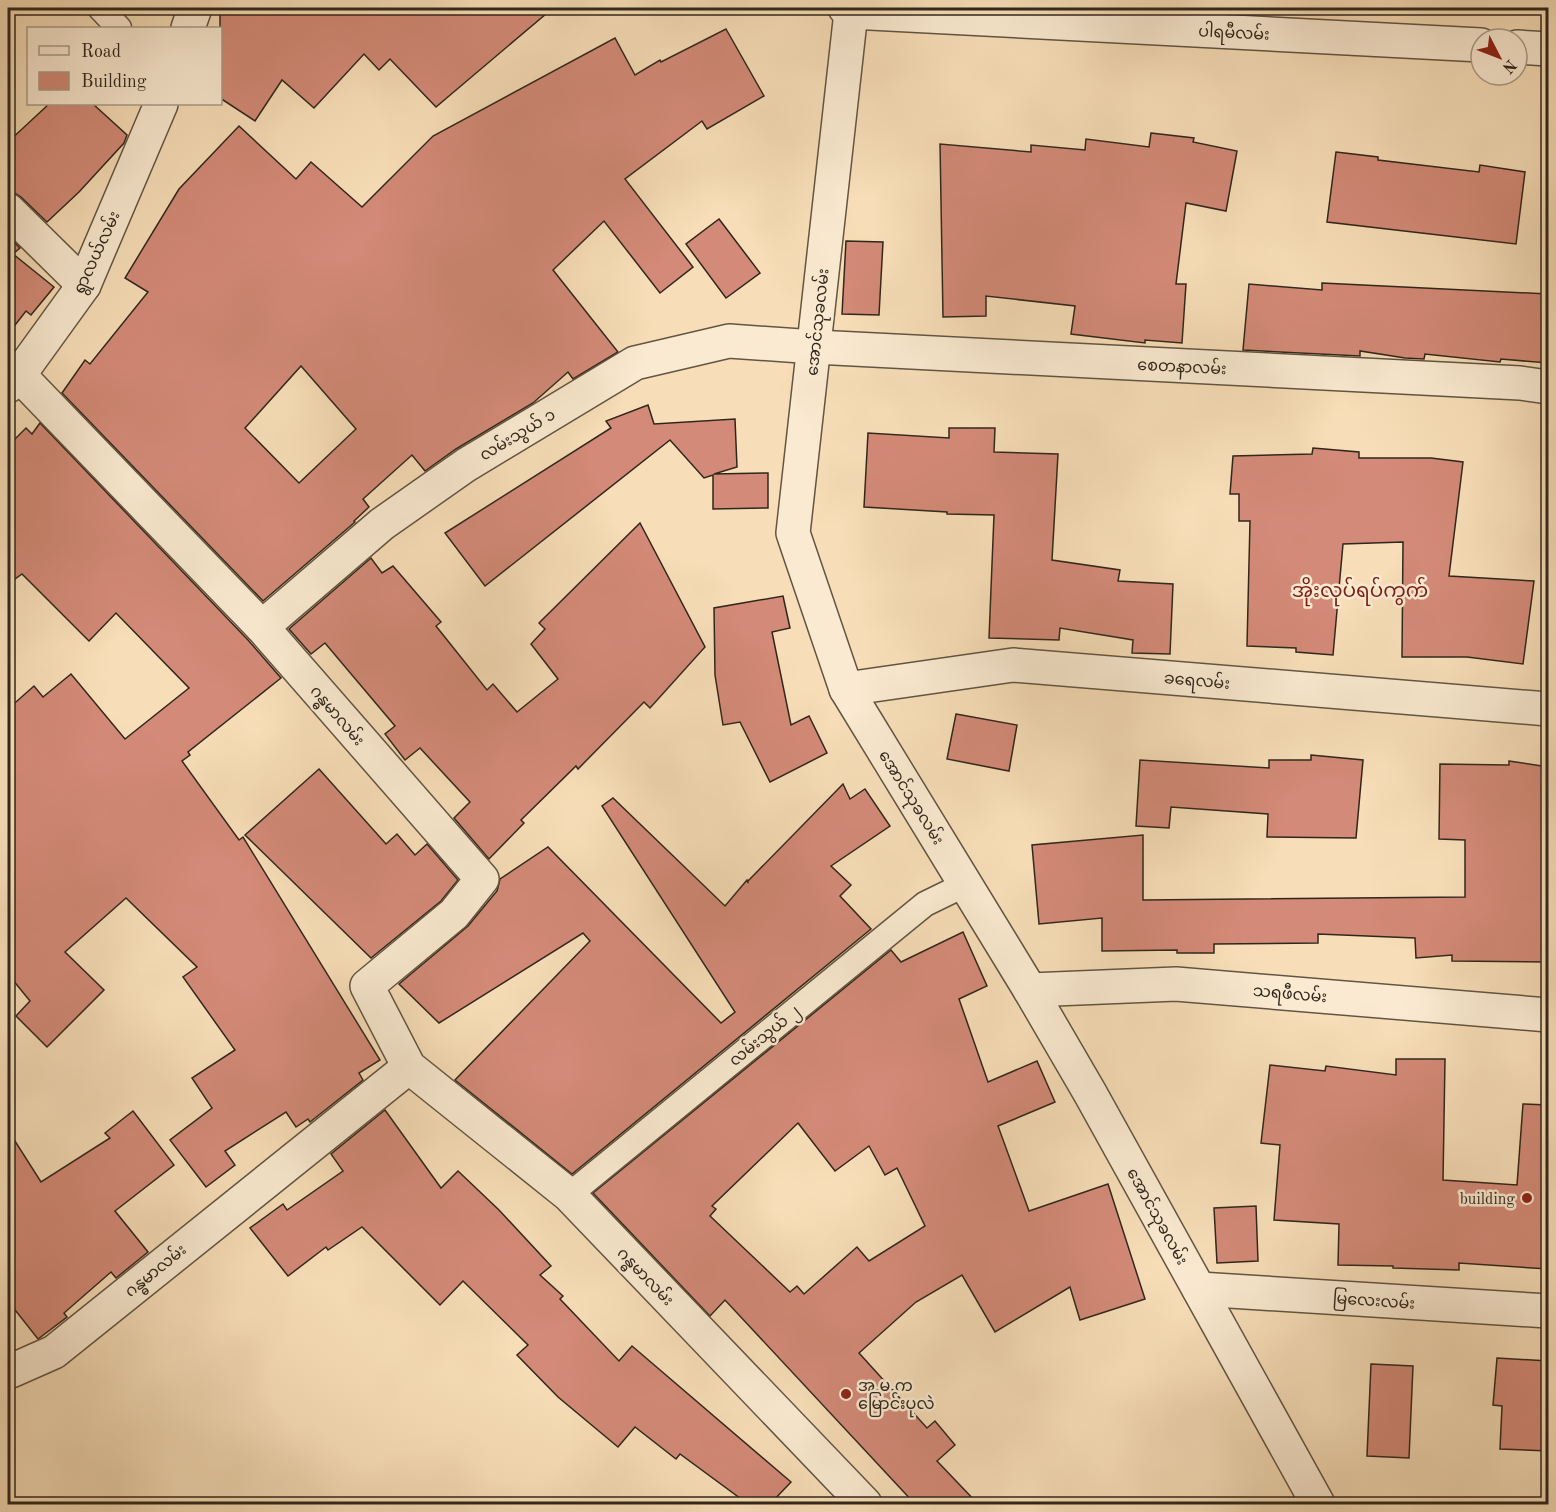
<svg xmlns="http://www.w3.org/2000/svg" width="1556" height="1512" viewBox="0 0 1556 1512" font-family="'Old Standard TT','Noto Sans Myanmar',serif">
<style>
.building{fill:#d38a78;stroke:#30271b;stroke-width:1.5;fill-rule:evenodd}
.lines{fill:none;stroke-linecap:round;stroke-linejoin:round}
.service-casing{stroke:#625542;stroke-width:27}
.minor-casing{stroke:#625542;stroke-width:36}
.service{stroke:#faead1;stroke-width:24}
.minor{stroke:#faead1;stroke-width:33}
.poi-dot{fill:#8f2418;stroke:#faead1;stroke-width:2}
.labels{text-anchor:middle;stroke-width:5;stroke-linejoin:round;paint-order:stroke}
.street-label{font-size:16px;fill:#30271b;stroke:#faead1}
.poi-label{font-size:16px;fill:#30271b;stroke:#faead1;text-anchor:end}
.quarter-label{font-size:20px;fill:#7a1f14;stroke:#faead1}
</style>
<rect width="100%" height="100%" fill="#f7deb8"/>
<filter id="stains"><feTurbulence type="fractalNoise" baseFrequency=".00333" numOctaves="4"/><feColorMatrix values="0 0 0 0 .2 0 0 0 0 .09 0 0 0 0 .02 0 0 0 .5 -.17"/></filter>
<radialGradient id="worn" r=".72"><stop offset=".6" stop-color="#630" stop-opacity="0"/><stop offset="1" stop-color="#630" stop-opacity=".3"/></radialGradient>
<g class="building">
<polygon points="220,8 553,8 436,107 390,59 379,70 364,54 314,108 282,80 255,121 220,98"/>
<path d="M726,29l38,67 -57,33 -5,-8 -77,58 68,88 -33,26 -56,-72 -51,49 65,82 -45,27 -5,-7 -35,31 -77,46 -31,22 -13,-16 -49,44 6,8 -15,14 1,1 -92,79 -201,-208 23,-33 5,4 58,-72 -23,-14 54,-89 60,-63 57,53 15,-17 51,45 71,-71 182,-98 20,37 25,-15 1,2zM301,366l55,63 -57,54 -54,-55z"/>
<polygon points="49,104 93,104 127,135 124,143 79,192 47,222 21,197 13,192 8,192 8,142"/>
<polygon points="1151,133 1194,138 1193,142 1237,151 1226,211 1186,203 1176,284 1186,284 1182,343 1145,340 1145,343 1071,334 1075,306 986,296 986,316 943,317 940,144 1031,152 1031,145 1085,150 1086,139 1149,147"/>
<polygon points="1336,152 1378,157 1378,160 1479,172 1480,165 1525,172 1516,244 1327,222"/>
<polygon points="719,219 760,273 726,298 686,244"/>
<polygon points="8,236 20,248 13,254 54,287 31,315 26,311 8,334"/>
<polygon points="846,241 883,242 879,315 842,314"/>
<polygon points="1322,283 1548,294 1548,363 1501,359 1500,362 1425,354 1424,359 1405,358 1360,351 1360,356 1243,350 1249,284 1322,290"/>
<polygon points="648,405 654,424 735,419 737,467 714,474 768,473 768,508 713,509 713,475 704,478 670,440 485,586 445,533 611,428 606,421"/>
<polygon points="40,423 248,640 281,678 188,752 190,755 182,761 239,840 243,837 380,1060 359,1073 363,1080 310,1122 308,1119 296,1127 286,1112 225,1151 235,1165 206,1187 170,1140 212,1108 192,1078 235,1050 183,977 197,967 126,898 65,952 104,990 47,1047 16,1016 30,1001 8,974 8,709 34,686 43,697 71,674 125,739 189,688 116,613 89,641 22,574 8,584 8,446 26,428 32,434"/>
<polygon points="949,428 995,428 994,452 1058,454 1052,560 1120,570 1118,581 1173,584 1170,654 1132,653 1133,640 1060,628 1059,640 989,638 994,515 947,514 947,512 864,507 868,433 949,438"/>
<polygon points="1313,448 1359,452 1359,458 1431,458 1463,462 1449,576 1534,581 1523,664 1467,657 1402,657 1403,542 1343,544 1333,655 1296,652 1296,648 1247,646 1250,521 1239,521 1239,494 1230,494 1233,456 1312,454"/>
<polygon points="640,523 705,647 650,708 644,702 578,769 576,766 521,820 524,823 489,859 454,818 470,802 420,748 405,760 385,734 395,726 325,643 311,654 289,629 371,558 382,573 393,566 441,622 436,626 487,690 493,684 517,712 558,679 531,644 545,629 539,623"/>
<polygon points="783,596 790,628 772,632 791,725 809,716 827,753 770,782 740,722 723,725 715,675 714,608"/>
<polygon points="956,714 1017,725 1009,771 947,759"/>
<polygon points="1311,755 1363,760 1356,838 1267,837 1268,814 1171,807 1169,828 1136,826 1140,760 1269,768 1269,760 1311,760"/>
<polygon points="1509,761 1548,767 1548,962 1452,961 1452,955 1416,958 1415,938 1318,934 1318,943 1214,944 1214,953 1177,953 1177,950 1102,951 1102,918 1039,924 1032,845 1143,835 1143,900 1465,897 1465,840 1439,839 1440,764 1509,765"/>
<polygon points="319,769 386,844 397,834 415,855 427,844 458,880 441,901 371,958 245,835"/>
<polygon points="843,784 850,799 865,789 890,826 831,866 851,885 840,896 871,929 572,1174 455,1080 590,941 583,933 439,1023 399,984 468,926 497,891 500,879 548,847 721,1023 735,1012 602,806 613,798 725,906 747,880 748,883 748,881"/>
<path d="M963,932l24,54 -28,13 29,83 49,-21 18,41 -57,24 31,85 79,-27 37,115 -65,21 -10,-33 -75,45 -33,-57 -46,27 -57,51 68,75 8,-7 20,24 -18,16 41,43h-63l-190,-204 -15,16 -117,-123 298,-243 10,12zM798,1123l37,48 34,-25 16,29 12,-7 28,58 -56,35 -12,-14 -53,47 -7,-8 -7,6 -80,-76 6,-7 -4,-3z"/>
<polygon points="1396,1059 1445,1059 1443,1180 1517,1185 1523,1104 1548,1105 1548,1269 1459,1263 1459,1270 1393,1268 1393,1266 1338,1265 1339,1224 1274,1220 1280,1145 1261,1143 1270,1065 1325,1071 1326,1066 1396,1075"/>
<polygon points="385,1110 441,1188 458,1171 499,1210 551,1266 540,1275 563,1296 560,1299 619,1361 632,1346 791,1482 770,1504 748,1504 680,1454 676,1459 635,1427 618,1447 558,1397 517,1355 528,1345 463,1281 440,1305 362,1227 328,1250 326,1247 288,1276 250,1228 283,1204 287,1210 343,1171 331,1154"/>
<polygon points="133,1111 174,1165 115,1211 148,1252 116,1278 111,1272 64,1313 67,1317 38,1339 8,1301 8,1130 41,1182 110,1138 105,1133"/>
<polygon points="1256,1206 1258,1261 1217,1263 1214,1208"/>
<polygon points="1497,1358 1548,1361 1548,1451 1500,1449 1502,1406 1493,1405"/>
<polygon points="1371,1364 1413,1366 1409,1458 1367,1456"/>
</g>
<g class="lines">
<defs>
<g id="service">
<polyline points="100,8 119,28"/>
<polyline points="569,1195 925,904 966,884"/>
</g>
<g id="minor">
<polyline points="845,8 851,12 1481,45"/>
<polyline points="851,12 793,533 846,689 1030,990 1090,1093 1318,1504"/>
<polyline points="188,28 195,8"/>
<polyline points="1517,47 1548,49"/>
<polyline points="8,210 84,285"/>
<polyline points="19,375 262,627 482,879 454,914 367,986 409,1067 569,1195 865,1504"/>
<polyline points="8,386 19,375 84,285 161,104"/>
<polyline points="262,627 382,524 466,465 635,363 729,341 815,347 1520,383 1548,387"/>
<polyline points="846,689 1013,665 1548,709"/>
<polyline points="1030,990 1176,984 1548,1015"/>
<polyline points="1199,1289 1548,1311"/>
<polyline points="8,1368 11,1371 54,1352 409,1067"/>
</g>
</defs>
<use href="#service" class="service-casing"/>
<use href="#minor" class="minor-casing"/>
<use href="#service" class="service"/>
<use href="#minor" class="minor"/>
</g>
<g class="poi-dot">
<circle cx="1527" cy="1198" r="6"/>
<circle cx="846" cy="1394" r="6"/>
</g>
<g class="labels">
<g class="street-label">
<text transform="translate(1234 32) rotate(3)" y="6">ပါရမီလမ်း</text>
<text transform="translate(96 252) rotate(-65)" y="6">ရွာလယ်လမ်း</text>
<text transform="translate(817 322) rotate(-84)" y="6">အောင်သုခလမ်း</text>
<text transform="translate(1182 366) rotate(3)" y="6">စေတနာလမ်း</text>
<text transform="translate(517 434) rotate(-31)" y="6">လမ်းသွယ် ၁</text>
<text transform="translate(1197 680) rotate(5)" y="6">ခရေလမ်း</text>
<text transform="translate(338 715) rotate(49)" y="6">ဂန္ဓမာလမ်း</text>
<text transform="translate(912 797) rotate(58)" y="6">အောင်သုခလမ်း</text>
<text transform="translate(1290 993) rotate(5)" y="6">သရဖီလမ်း</text>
<text transform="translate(764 1035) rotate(-39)" y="6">လမ်းသွယ် ၂</text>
<text transform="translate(1158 1216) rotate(61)" y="6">အောင်သုခလမ်း</text>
<text transform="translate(155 1270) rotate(-39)" y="6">ဂန္ဓမာလမ်း</text>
<text transform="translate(646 1276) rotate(46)" y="6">ဂန္ဓမာလမ်း</text>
<text transform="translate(1374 1300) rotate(4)" y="6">မြလေးလမ်း</text>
</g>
<g class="poi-label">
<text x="1515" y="1204">building</text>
<text x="858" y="1391" text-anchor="start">အ.မ.က<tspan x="858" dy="18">မြောင်းပုလဲ</tspan></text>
</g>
<g class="quarter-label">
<text x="1360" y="597">အိုးလုပ်ရပ်ကွက်</text>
</g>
</g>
<rect width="1556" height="1512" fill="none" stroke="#f7deb8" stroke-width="30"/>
<rect x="9" y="9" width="1538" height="1494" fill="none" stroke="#30271b" stroke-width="3"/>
<rect x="15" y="15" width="1526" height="1482" fill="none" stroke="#30271b" stroke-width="1.5"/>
<rect x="27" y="27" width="195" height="78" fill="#faead1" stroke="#a99c88" stroke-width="1.5"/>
<rect x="39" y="46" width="30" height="9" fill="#faead1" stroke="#a99c88" stroke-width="1.5"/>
<text x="81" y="57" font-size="18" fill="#30271b">Road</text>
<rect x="39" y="72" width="30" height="18" fill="#d38a78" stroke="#a99c88" stroke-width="1.5"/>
<text x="81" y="87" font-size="18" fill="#30271b">Building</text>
<g transform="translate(1499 57) rotate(132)"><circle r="28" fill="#faead1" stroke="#a99c88" stroke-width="1.5"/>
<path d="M0-4.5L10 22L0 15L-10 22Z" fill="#8f2418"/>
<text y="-9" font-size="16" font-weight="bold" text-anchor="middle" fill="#30271b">N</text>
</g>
<rect width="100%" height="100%" filter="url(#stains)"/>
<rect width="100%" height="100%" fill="url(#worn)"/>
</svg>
